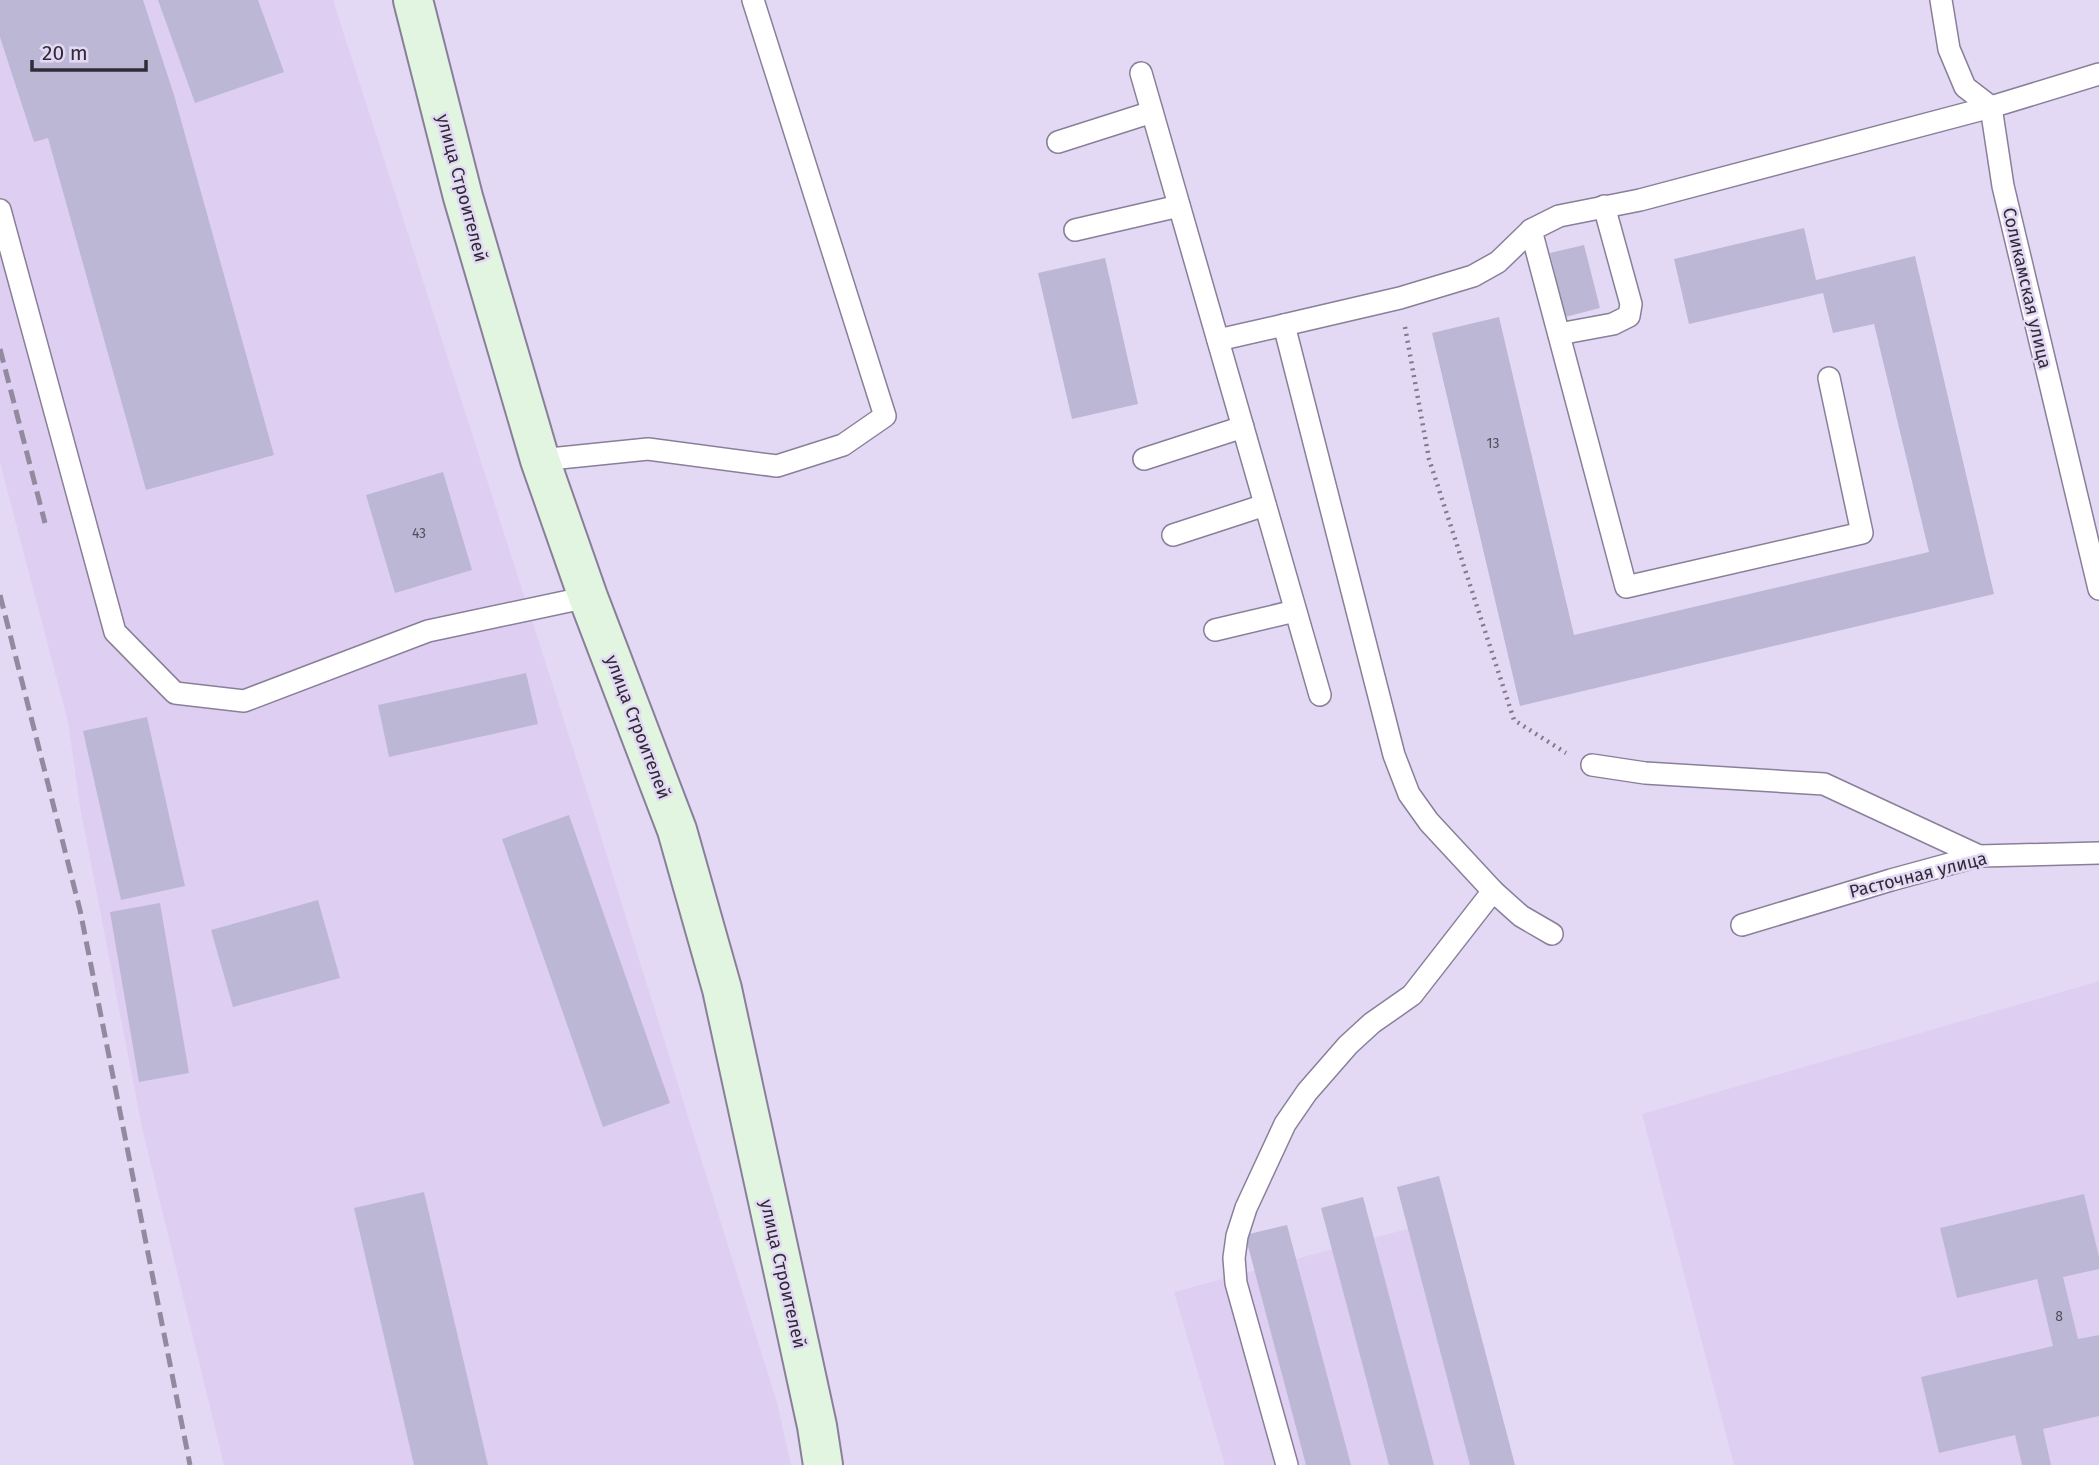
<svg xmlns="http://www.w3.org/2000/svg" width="2099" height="1465" viewBox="0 0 2099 1465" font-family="'Fira Sans',sans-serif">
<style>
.built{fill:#decff2}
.building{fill:#bcb7d4}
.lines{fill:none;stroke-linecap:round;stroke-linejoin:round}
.lane-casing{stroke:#897f99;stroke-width:24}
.secondary-casing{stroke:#897f99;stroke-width:42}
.path{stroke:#81798c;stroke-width:4.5;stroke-dasharray:2 5;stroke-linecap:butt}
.lane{stroke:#fff;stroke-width:21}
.secondary{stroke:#e2f5e0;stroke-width:38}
.rail{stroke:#928a9e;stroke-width:5;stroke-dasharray:14 7;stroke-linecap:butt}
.labels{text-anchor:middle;stroke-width:5;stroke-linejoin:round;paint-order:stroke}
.number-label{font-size:14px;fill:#534e5e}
.street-label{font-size:18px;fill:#302b36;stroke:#e4d9f5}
</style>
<rect width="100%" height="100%" fill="#e4d9f5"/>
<g class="built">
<polygon points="0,0 333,0 589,798 778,1406 791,1465 224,1465 142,1128 80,807 68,722 0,463"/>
<polygon points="2099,981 2099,1465 1734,1465 1642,1114"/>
<polygon points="1429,1223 1498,1465 1225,1465 1174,1292"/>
</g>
<g class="building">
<polygon points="0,0 143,0 174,95 274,455 146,490 48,138 34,142 0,37"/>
<polygon points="158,0 258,0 284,72 195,103"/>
<polygon points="1804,228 1816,280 1915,256 1994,594 1520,706 1432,333 1499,317 1574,635 1929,552 1874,324 1833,333 1823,293 1689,324 1674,259"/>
<polygon points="1584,245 1600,308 1565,317 1550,253"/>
<polygon points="1105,258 1138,404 1072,419 1038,273"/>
<polygon points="443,472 472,570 395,593 366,495"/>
<polygon points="526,673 538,724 389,757 378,705"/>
<polygon points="147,717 185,886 121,900 83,731"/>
<polygon points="569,815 670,1103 603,1127 502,839"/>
<polygon points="318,900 340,978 233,1007 211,930"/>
<polygon points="160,903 189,1073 139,1082 110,912"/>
<polygon points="1439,1176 1515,1465 1470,1465 1397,1187"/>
<polygon points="424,1192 488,1465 414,1465 354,1208"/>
<polygon points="2084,1194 2099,1257 2099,1269 2063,1277 2078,1339 2099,1335 2099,1416 2043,1429 2051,1465 2022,1465 2015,1435 1939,1453 1921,1377 2053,1346 2037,1279 1957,1298 1940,1228"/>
<polygon points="1363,1197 1434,1465 1389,1465 1321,1208"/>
<polygon points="1287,1225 1351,1465 1306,1465 1245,1235"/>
</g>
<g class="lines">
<defs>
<g id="lane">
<polyline points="1941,0 1949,49 1965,87 1991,107 2003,186 2099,589"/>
<polyline points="1141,73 1320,695"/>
<polyline points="1058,142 1152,112"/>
<polyline points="0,210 115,632 175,693 244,701 428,631 588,597"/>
<polyline points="1075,230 1179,206"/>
<polyline points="1531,230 1498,262 1473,276 1400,298 1284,325 1394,755 1409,794 1429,822 1493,891 1521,916 1552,934"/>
<polyline points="1559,334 1613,324 1629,316 1631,304 1604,206"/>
<polyline points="1218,340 1284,325"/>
<polyline points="1829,378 1862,533 1626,587 1531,230 1559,216 1640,200 1991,107 2099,74"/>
<polyline points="1144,459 1243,427"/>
<polyline points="540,460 648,449 777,466 843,445 885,416 753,0"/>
<polyline points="1173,535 1265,505"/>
<polyline points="1215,630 1295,611"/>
<polyline points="1592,765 1645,773 1824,784 1979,856"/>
<polyline points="1742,925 1891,880 1979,856 2099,853"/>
<polyline points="1287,1465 1236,1283 1234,1258 1237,1236 1246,1208 1285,1124 1307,1092 1348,1045 1372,1023 1412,995 1493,891"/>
</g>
<polyline id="secondary" points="413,0 463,197 540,460 588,597 677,830 722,989 817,1426 823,1465"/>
</defs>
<use href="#lane" class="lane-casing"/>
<use href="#secondary" class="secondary-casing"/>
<polyline class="path" points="1405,327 1429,459 1514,720 1566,753"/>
<use href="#lane" class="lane"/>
<use href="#secondary" class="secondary"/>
<g class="rail">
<polyline points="0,349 45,523"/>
<polyline points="0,595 80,910 190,1465"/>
</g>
</g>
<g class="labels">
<g class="number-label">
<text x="1493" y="448">13</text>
<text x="419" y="538">43</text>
<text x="2059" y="1321">8</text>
</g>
<g class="street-label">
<text transform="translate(462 188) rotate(75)" y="6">улица Строителей</text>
<text transform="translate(2027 288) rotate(77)" y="6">Соликамская улица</text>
<text transform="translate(638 727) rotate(69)" y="6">улица Строителей</text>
<text transform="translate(1918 875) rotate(-14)" y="6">Расточная улица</text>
<text transform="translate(783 1274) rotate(77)" y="6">улица Строителей</text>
</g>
</g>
<path d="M32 60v10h114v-10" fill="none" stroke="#302b36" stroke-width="3.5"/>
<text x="42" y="60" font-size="21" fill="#302b36" stroke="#e4d9f5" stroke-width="5" paint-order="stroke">20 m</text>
</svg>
